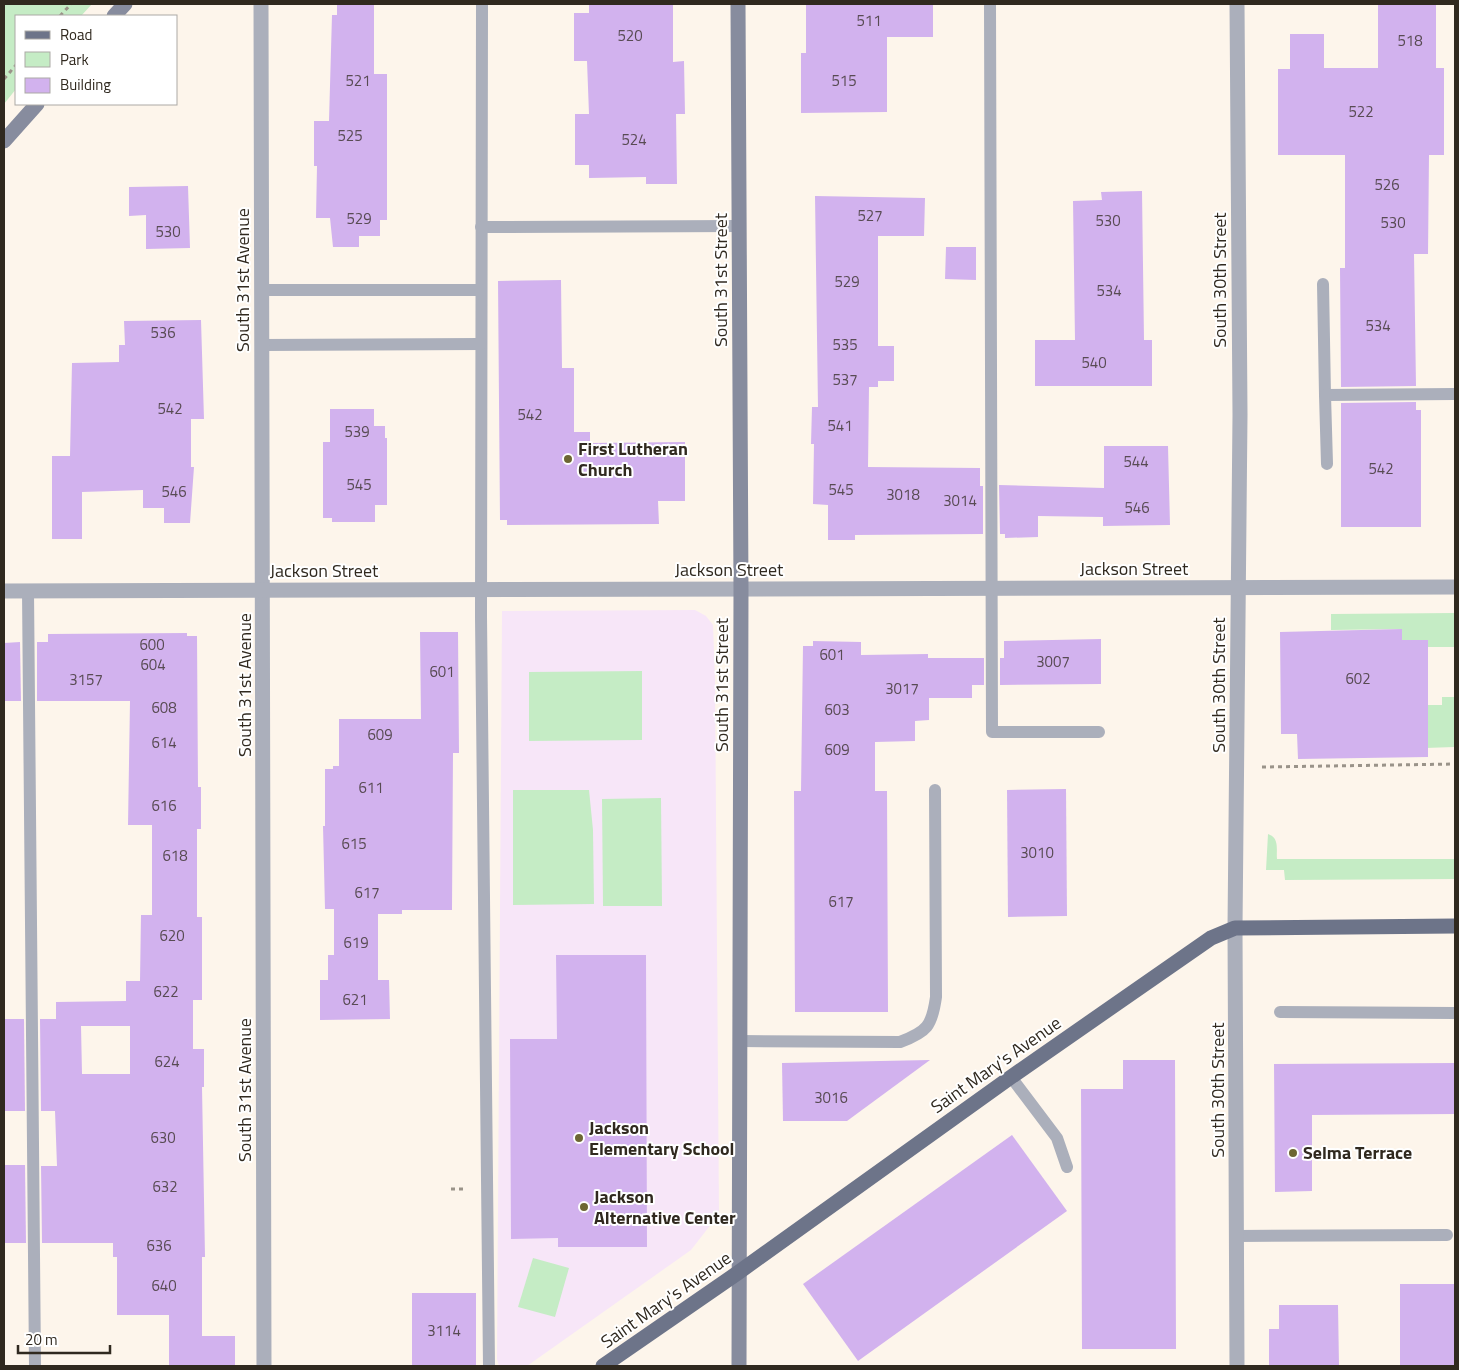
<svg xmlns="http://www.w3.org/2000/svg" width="1459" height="1370" viewBox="0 0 1459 1370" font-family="'Titillium Web',sans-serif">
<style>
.education{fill:#f7e6f8}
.green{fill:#c5ecc5}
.building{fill:#d2b2ee;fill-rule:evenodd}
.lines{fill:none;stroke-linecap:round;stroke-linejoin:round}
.path{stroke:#9a9389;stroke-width:3;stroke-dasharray:4 4;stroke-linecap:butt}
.lane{stroke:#abafbb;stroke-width:12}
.street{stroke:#abafbb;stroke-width:15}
.secondary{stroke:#878c9e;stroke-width:15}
.primary{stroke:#6d7489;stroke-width:15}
.poi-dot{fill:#6d6633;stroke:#fff;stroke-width:2}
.labels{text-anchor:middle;stroke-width:4;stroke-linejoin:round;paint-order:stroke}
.number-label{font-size:15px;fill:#584b53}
.street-label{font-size:18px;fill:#30291f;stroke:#fff}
.poi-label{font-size:18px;font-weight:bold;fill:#30291f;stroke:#fff;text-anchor:start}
</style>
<rect width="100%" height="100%" fill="#fdf5eb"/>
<polygon class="education" points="695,610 706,616 713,625 715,680 719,1214 691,1250 527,1366 499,1366 497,1359 502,611"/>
<g class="green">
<polygon points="4,4 92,4 81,16 16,16 16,89 4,104"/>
<polygon points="1455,613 1455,650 1454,647 1428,647 1428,640 1402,640 1401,629 1331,630 1331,614"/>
<polygon points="642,671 642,740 529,741 529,672"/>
<polygon points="1442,697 1455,697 1455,757 1454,747 1425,748 1427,705 1442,705"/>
<polygon points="513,790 589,790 593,830 594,904 513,905"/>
<polygon points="661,798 662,906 603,906 602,799"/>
<path d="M1268,834c12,4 8,16 9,25h178v20l-170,1 -1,-10h-18z"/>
<polygon points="533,1258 569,1268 555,1317 518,1307"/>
</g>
<g class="building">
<polygon points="337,4 374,4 374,74 387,74 387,220 380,220 380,236 359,236 359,247 333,247 330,218 316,218 317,166 314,166 314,121 329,121 332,15 337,15"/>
<polygon points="589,4 673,4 673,62 684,61 685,114 676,114 677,184 646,184 646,177 589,178 589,165 575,165 575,114 589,114 587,61 574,61 574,13 589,13"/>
<polygon points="806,4 933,4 933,37 887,37 887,112 801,113 801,53 806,53"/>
<polygon points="1378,4 1436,4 1436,68 1444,68 1444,155 1429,155 1428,254 1414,254 1416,386 1341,387 1340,268 1345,268 1345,155 1278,155 1278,69 1290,69 1290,34 1324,34 1324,68 1378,68"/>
<polygon points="188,186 190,248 146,249 146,215 129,216 129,187"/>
<polygon points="1142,191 1144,340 1152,340 1152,386 1035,386 1035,340 1075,340 1073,201 1102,200 1101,192"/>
<polygon points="815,196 925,198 924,236 878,236 878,346 894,346 894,381 878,381 878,387 869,387 868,467 980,468 980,486 983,486 983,534 855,535 855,540 828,540 828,505 813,504 814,444 811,444 812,407 818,407"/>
<polygon points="946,247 976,247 976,280 945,279"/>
<polygon points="561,280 562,368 574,368 574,432 590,432 590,443 685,442 685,501 658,501 659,524 507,525 507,520 500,520 498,281"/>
<polygon points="201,320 204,419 191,419 191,467 194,467 190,523 164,523 164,508 143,508 143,490 82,492 82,539 52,539 52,456 70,456 72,363 119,362 119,345 125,345 124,321"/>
<polygon points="1416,402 1416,410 1421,410 1421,527 1341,527 1341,403"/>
<polygon points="330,409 374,409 374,426 385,426 385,438 387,438 387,505 375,505 375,522 332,522 332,518 323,518 323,442 330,442"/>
<polygon points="1104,446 1168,446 1170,525 1103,526 1103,517 1038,516 1038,537 1005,538 1005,534 1000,534 999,485 1104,488"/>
<polygon points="1402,629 1402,640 1428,640 1428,757 1298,759 1297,734 1281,734 1280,632"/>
<polygon points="420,632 458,632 459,753 453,753 452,910 402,910 402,914 378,914 378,980 389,980 390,1019 320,1020 320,980 328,980 328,955 334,955 334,909 325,909 323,826 325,826 325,769 333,769 333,766 339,766 339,719 421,719"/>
<path d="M187,633v3h10l1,151h3v42h-4v88h5v83h-9v49h11v38h-2l3,170h-3v79h33v30h-66v-51h-52v-58h-4v-14h-71l-1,-77h16l-2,-55h-14l-1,-92h16v-17l70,-1v-20h14l1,-66h11v-90h-24l2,-124h-93v-59h11v-8zM81,1026h49v48h-48z"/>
<polygon points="1101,639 1101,684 1000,685 1000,658 1004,658 1004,641"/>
<polygon points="813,641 861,642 861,655 928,654 928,658 984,658 984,685 972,685 972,698 929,698 929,720 915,721 915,741 875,742 875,791 887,791 888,1012 795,1012 794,791 801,791 803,646 813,646"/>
<polygon points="20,642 21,701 4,701 4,643"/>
<polygon points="1066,789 1067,916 1008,917 1007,790"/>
<polygon points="556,955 646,955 647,1247 558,1247 558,1238 511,1239 510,1039 557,1039"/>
<polygon points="4,1019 24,1019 25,1111 4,1111"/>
<polygon points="930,1060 847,1121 783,1121 782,1063"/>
<polygon points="1123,1060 1175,1060 1176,1349 1082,1349 1081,1089 1123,1089"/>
<polygon points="1455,1063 1455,1114 1312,1115 1312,1191 1275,1192 1274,1064"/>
<polygon points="1012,1135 1067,1211 858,1361 803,1284"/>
<polygon points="4,1165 25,1165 26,1243 4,1243"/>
<rect x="1400" y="1284" width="55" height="82"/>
<rect x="412" y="1293" width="64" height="73"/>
<polygon points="1279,1305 1338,1305 1339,1366 1269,1366 1269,1329 1279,1329"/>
</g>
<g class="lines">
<g class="path">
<polyline points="60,16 71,4"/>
<polyline points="4,79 16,65"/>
<polyline points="1262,767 1455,764"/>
<polyline points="451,1189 465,1189"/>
</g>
<g class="lane">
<polyline points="482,4 481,617 489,1366"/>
<polyline points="990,4 992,732 1099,732"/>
<polyline points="481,227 739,226"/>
<polyline points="1323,284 1325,395"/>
<polyline points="262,290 481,290"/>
<polyline points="262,345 481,344"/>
<polyline points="1327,464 1325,395 1455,394"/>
<polyline points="28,591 35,1366"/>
<polyline points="1280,1012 1455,1013"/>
<path d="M740,1041l160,1c27,-10 32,-16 36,-45l-1,-207"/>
<polyline points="1011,1077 1057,1138 1067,1167"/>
<polyline points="1237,1236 1447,1235"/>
</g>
<g class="street">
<polyline points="261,4 264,1366"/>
<polyline points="1237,4 1240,415 1235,928 1237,1366"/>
<polyline points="4,591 1455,587"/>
</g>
<g class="secondary">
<polyline points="738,4 741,589 739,1366"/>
<polyline points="114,16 125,4"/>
<polyline points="4,141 37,104"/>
</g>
<polyline class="primary" points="603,1366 739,1272 1011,1077 1211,938 1235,928 1455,926"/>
</g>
<g class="poi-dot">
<circle cx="568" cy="459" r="5"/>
<circle cx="579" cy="1138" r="5"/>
<circle cx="1293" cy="1153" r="5"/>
<circle cx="584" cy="1207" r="5"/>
</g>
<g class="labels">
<g class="number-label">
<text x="869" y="26">511</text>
<text x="630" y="41">520</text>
<text x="1410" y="46">518</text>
<text x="358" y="86">521</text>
<text x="844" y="86">515</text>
<text x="1361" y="117">522</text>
<text x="350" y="141">525</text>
<text x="634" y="145">524</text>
<text x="1387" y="190">526</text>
<text x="870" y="221">527</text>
<text x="359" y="224">529</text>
<text x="1108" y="226">530</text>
<text x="1393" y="228">530</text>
<text x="168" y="237">530</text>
<text x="847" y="287">529</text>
<text x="1109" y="296">534</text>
<text x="1378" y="331">534</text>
<text x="163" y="338">536</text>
<text x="845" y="350">535</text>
<text x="1094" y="368">540</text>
<text x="845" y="385">537</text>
<text x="170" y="414">542</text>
<text x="530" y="420">542</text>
<text x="840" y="431">541</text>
<text x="357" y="437">539</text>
<text x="1136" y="467">544</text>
<text x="1381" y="474">542</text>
<text x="359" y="490">545</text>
<text x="841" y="495">545</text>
<text x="174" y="497">546</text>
<text x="903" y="500">3018</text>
<text x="960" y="506">3014</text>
<text x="1137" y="513">546</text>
<text x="152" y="650">600</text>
<text x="832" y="660">601</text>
<text x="1053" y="667">3007</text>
<text x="153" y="670">604</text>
<text x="442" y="677">601</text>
<text x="1358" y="684">602</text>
<text x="86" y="685">3157</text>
<text x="902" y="694">3017</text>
<text x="164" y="713">608</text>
<text x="837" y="715">603</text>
<text x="380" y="740">609</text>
<text x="164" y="748">614</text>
<text x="837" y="755">609</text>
<text x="371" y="793">611</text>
<text x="164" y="811">616</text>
<text x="354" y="849">615</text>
<text x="1037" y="858">3010</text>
<text x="175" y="861">618</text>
<text x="367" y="898">617</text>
<text x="841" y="907">617</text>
<text x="172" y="941">620</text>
<text x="356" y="948">619</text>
<text x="166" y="997">622</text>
<text x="355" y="1005">621</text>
<text x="167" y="1067">624</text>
<text x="831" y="1103">3016</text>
<text x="163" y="1143">630</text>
<text x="165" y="1192">632</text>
<text x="159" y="1251">636</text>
<text x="164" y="1291">640</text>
<text x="444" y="1336">3114</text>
</g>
<g class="street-label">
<text transform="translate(243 280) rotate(-90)" y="6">South 31st Avenue</text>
<text transform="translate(721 280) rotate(-90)" y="6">South 31st Street</text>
<text transform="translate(1220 280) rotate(-90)" y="6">South 30th Street</text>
<text x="1134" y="575">Jackson Street</text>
<text x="729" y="576">Jackson Street</text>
<text x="324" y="577">Jackson Street</text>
<text transform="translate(245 685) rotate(-90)" y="6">South 31st Avenue</text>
<text transform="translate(722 685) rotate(-90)" y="6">South 31st Street</text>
<text transform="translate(1219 685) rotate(-90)" y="6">South 30th Street</text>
<text transform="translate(996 1065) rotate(-35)" y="6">Saint Mary's Avenue</text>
<text transform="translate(245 1090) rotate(-90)" y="6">South 31st Avenue</text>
<text transform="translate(1218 1090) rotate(-90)" y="6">South 30th Street</text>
<text transform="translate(666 1300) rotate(-35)" y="6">Saint Mary's Avenue</text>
</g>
<g class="poi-label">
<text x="578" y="455">First Lutheran<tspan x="578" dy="21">Church</tspan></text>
<text x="589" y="1134">Jackson<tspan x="589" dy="21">Elementary School</tspan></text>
<text x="1303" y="1159">Selma Terrace</text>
<text x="594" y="1203">Jackson<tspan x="594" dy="21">Alternative Center</tspan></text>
</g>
</g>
<rect width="1459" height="1370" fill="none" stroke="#30291f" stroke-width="10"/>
<rect x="15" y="15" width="162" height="90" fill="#ffffff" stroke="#aca9a5"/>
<rect x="25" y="31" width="25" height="8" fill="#6d7489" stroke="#aca9a5"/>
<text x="60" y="40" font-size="15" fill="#30291f">Road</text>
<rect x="25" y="52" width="25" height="15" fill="#c5ecc5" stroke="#aca9a5"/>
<text x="60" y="65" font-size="15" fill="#30291f">Park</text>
<rect x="25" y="78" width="25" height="15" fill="#d2b2ee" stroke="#aca9a5"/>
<text x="60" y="90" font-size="15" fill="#30291f">Building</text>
<path d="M18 1345v8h92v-8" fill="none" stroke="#30291f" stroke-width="2.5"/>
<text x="25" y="1345" font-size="15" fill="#30291f" stroke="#ffffff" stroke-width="4" paint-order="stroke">20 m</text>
</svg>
